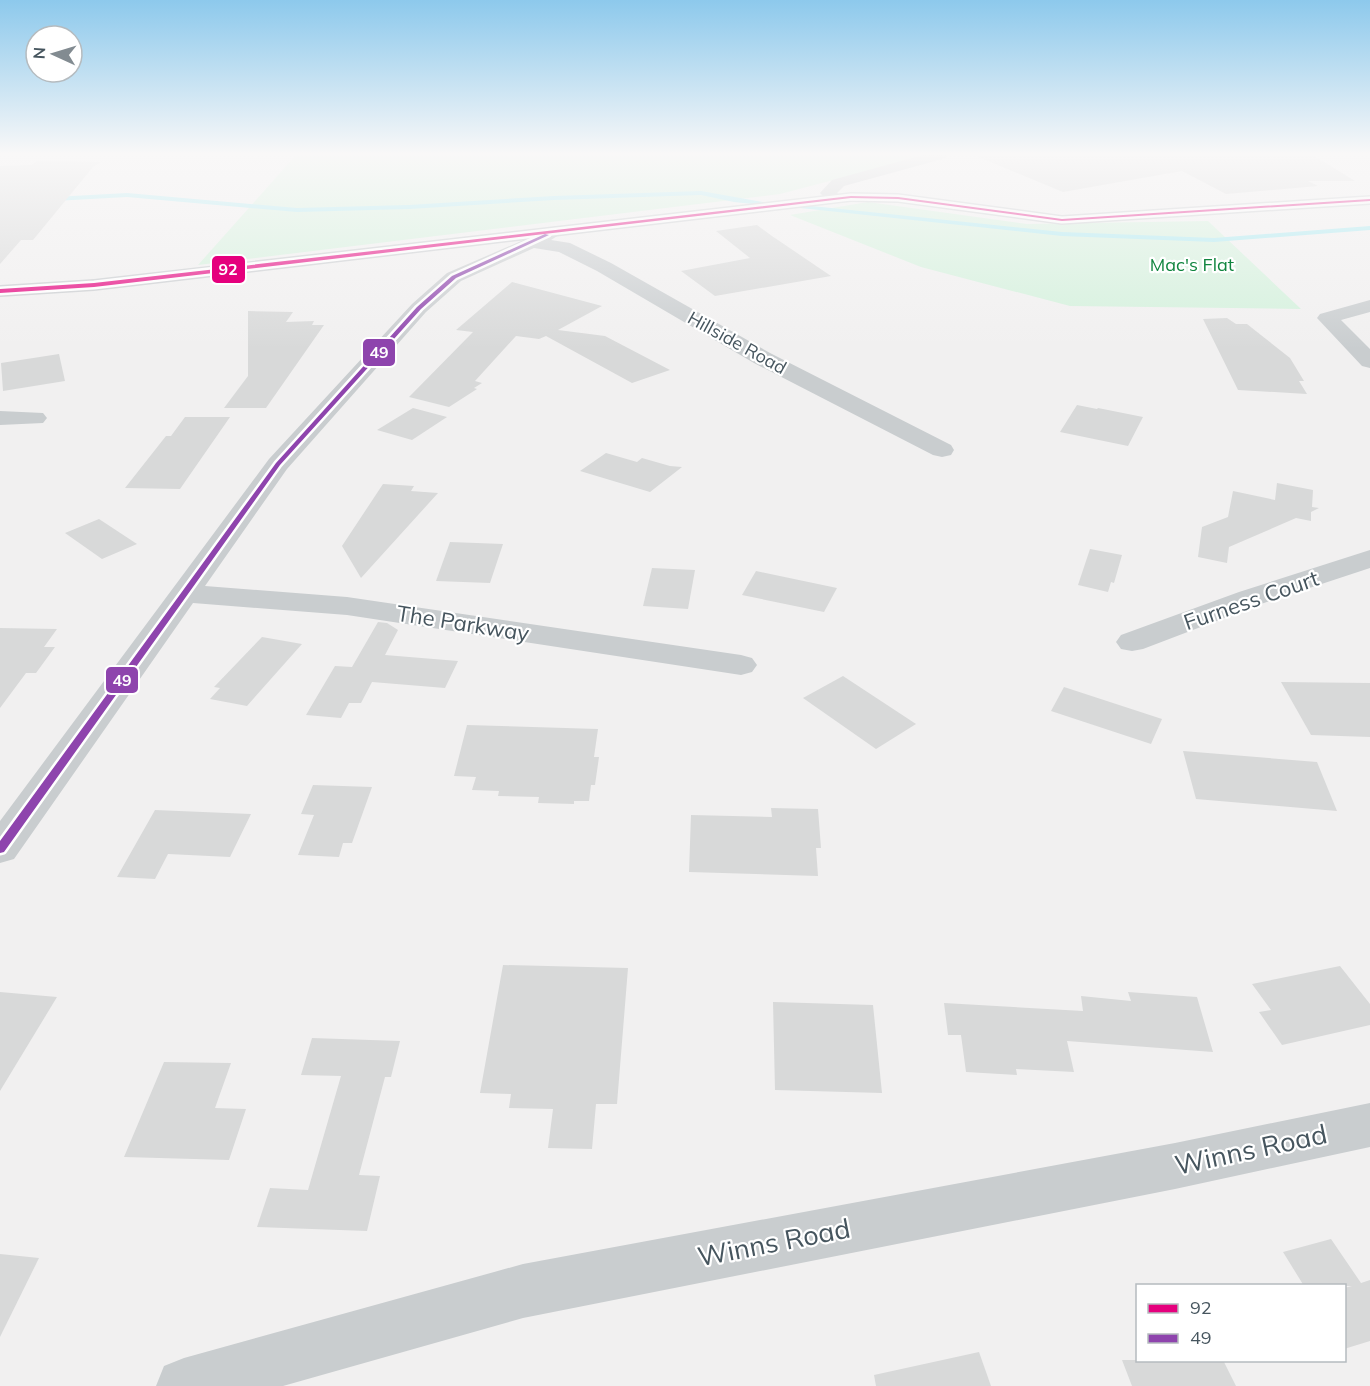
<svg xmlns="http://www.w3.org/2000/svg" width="1370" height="1386" viewBox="0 0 1370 1386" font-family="Mulish,sans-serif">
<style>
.green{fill:#d3f1dc}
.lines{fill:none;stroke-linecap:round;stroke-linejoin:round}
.stream{fill:#a6e9f1;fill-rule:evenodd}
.building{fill:#d8d9d9}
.street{fill:#c9cdcf;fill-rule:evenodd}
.secondary{fill:#cacdd0;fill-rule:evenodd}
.bus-1-casing{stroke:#fff;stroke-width:5}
.bus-2-casing{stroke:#fff;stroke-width:5}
.bus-1{fill:#e5007d;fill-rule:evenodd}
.bus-2{fill:#8e44ad;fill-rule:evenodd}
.labels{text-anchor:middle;stroke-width:4.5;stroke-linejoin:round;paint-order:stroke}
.far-park-label{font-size:18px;fill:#11853f;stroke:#fff}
.far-street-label{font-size:18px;fill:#46555e;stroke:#fff}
.street-label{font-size:22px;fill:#46555e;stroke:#fff}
.near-street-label{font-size:27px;fill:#46555e;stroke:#fff}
.line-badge{stroke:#fff;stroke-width:2}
.badge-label{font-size:16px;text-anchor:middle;font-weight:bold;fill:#fff}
</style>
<rect width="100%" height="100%" fill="#f1f0f0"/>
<g class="green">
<polygon points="296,155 929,155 780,194 198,265"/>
<polygon points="868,202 1027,224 1208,221 1301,309 1070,306 921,267 790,215"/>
</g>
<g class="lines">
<g class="stream">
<polygon points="701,191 774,204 771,206 734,202 701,195 554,200 409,209 297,212 127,197 54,201 51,199 54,197 127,193 297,208 409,205 554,196"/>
<polygon points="793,204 1062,232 1214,238 1370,226 1370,230 1214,242 1062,236 791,207"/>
</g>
</g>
<g class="building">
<polygon points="1313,155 1355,181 1308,181 1318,186 1226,194 1182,171 1063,192 976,156"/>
<polygon points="37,161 101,162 93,167 33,240 21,240 0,264 0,166 31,165"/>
<polygon points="757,225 772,236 831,276 715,296 681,271 750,258 716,231"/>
<polygon points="512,282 602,306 558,330 605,336 670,370 632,383 546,336 539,339 516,336 475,381 482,383 474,388 477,389 449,407 409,397 473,332 456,330"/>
<polygon points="248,311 293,312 286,322 314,321 312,325 324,325 266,408 224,408 248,376"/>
<polygon points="1227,318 1236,324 1247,324 1290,358 1304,381 1299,381 1307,394 1238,390 1203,319"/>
<polygon points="59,354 65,381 3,391 1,363"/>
<polygon points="1077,405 1097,409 1098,408 1143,417 1128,446 1060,432"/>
<polygon points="413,408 447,417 412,440 377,430"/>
<polygon points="185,417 230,417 180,489 125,488 166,436 171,436"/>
<polygon points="606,453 637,462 642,458 670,466 682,467 650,492 580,471"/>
<polygon points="1277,483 1313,490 1312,507 1319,508 1311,512 1311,521 1296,518 1229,547 1227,563 1198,557 1202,527 1228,517 1233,491 1275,500"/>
<polygon points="383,484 414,486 411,491 438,493 361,578 342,546"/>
<polygon points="99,519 137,544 102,559 65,533"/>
<polygon points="450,542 503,544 490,583 436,581"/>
<polygon points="1090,549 1122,555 1114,583 1111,582 1108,592 1078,585"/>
<polygon points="652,568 695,570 688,609 643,606"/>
<polygon points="756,571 837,588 824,612 742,595"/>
<polygon points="378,622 387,623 398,630 385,655 458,661 445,688 372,682 361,703 349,703 341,718 306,715 335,666 352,667"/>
<polygon points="0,628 57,629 44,647 55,647 36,673 26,673 0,708"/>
<polygon points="262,637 302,644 247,706 210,699 220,688 214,687"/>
<polygon points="843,676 916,724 876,749 803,698"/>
<polygon points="1281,682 1370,683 1370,737 1311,735"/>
<polygon points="1064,687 1162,719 1151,744 1051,711"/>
<polygon points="467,725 598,729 594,757 599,757 595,785 591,785 589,801 574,801 574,804 538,803 539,797 498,796 499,791 472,790 476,777 454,776"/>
<polygon points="1183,751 1317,762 1337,811 1196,799"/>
<polygon points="313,785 372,787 352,843 343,843 339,857 298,855 314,815 301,814"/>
<polygon points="771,808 818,809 821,848 816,848 818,876 689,872 691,815 772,817"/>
<polygon points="155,810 251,814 230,857 168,854 155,879 117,877"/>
<polygon points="503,965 628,968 617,1104 596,1104 592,1149 548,1148 553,1109 509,1108 511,1094 480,1093"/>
<polygon points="1340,966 1370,1004 1370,1025 1282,1045 1259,1012 1271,1010 1252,984"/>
<polygon points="0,992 57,997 0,1091"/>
<polygon points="1128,992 1197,997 1213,1052 1067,1041 1074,1072 1016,1069 1017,1075 966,1072 961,1035 948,1035 944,1003 1083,1011 1081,996 1131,1001"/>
<polygon points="773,1002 873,1005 882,1093 775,1090"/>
<polygon points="312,1038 400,1041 391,1077 385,1077 359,1175 380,1176 367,1231 257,1227 270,1188 308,1190 341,1076 301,1075"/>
<polygon points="164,1062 231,1063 215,1108 246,1109 229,1160 124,1157"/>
<polygon points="1331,1239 1361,1283 1370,1280 1370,1341 1344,1349 1344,1288 1352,1286 1304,1286 1283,1252"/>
<polygon points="0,1254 39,1258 0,1337"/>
<polygon points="979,1352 991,1386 876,1386 874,1375"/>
<polygon points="1122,1360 1223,1360 1236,1386 1132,1386"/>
</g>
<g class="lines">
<g class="street">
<polygon points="923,155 948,155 946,158 844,186 837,193 842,198 840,201 828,201 820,193 832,180"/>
<polygon points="556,226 562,227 565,231 551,240 570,243 611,263 770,353 951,445 954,450 951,455 942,457 933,455 754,363 597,271 559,252 534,248 461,281 426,312 287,469 205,586 347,597 741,655 752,658 757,665 752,672 741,675 347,615 193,603 14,859 0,863 0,821 269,459 412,304 447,273"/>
<polygon points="1370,300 1370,312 1341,320 1370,349 1370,368 1362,366 1317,318 1320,314"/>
<polygon points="0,411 43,413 47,418 43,423 0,425"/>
<polygon points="1370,550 1370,568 1261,604 1143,649 1132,651 1121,649 1116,642 1121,635 1239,592"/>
<polygon points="1370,1103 1370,1147 1175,1189 523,1318 283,1386 156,1386 164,1366 184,1358 523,1264 1175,1143"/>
</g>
<polygon class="secondary" points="851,192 898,193 1062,215 1370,195 1370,205 1062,225 898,203 851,202 94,291 0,297 0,285 94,279"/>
<defs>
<polygon id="bus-1" points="851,196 898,197 1062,219 1370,199 1370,201 1062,221 898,199 851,198 94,287 0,293 0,289 94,283"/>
<polygon id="bus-2" points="545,234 549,235 456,278 421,309 280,465 4,852 0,853 0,841 276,463 417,307 452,276"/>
</defs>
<use href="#bus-1" class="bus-1-casing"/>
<use href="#bus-2" class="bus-2-casing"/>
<use href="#bus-1" class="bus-1"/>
<use href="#bus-2" class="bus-2"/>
</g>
<linearGradient id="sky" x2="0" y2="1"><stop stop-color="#8dc9ec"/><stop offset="0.44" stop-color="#f9f8f8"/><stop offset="1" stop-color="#f9f8f8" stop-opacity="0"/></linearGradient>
<rect width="1370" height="349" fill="url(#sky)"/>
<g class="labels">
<g class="far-park-label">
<text x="1192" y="271">Mac's Flat</text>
</g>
<g class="far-street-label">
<text transform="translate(737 343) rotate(29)" y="6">Hillside Road</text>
</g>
<g class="street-label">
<text transform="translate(1251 600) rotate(-19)" y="8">Furness Court</text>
<text transform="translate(463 623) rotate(9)" y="8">The Parkway</text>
</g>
<g class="near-street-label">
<text transform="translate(1251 1150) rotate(-12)" y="9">Winns Road</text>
<text transform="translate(774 1243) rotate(-11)" y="9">Winns Road</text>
</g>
</g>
<g class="line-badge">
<rect x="211" y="255" width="35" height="29" rx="6" fill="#e5007d"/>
<rect x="362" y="338" width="34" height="29" rx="6" fill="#8e44ad"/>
<rect x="105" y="666" width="34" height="28" rx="6" fill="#8e44ad"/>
</g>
<g class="badge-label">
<text x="228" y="275">92</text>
<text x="379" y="358">49</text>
<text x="122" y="686">49</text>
</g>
<rect x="1136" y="1284" width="210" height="78" fill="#ffffff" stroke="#b5bbbf" stroke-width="1.5"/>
<rect x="1148" y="1304" width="30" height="9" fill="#e5007d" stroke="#b5bbbf" stroke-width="1.5"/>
<text x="1190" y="1314" font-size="18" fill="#46555e">92</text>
<rect x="1148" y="1334" width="30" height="9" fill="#8e44ad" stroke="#b5bbbf" stroke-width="1.5"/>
<text x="1190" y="1344" font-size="18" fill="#46555e">49</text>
<g transform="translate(54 54) rotate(274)"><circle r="28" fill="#ffffff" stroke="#b5bbbf" stroke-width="1.5"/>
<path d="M0-4.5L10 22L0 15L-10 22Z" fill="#828b91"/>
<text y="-9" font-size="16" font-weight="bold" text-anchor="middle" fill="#46555e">N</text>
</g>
</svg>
